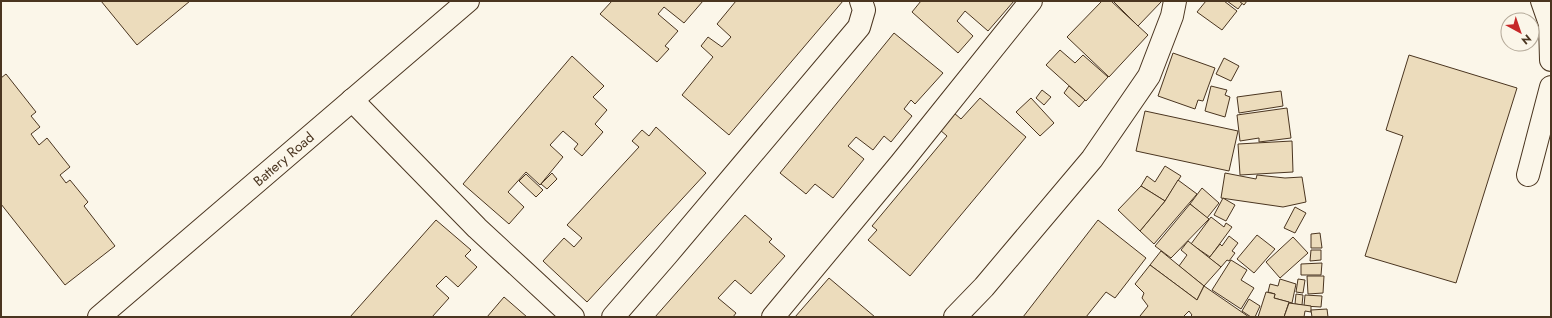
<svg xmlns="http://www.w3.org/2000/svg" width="1552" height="318" viewBox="0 0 1552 318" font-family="Jost,sans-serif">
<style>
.building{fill:#ecdcbc;stroke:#4a3520}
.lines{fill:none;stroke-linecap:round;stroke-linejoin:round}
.street-casing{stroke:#4a3520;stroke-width:24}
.street{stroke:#fbf6e9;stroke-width:22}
.labels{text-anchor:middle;stroke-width:3;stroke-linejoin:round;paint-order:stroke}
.street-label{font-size:14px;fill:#4a3520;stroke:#fbf6e9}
</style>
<rect width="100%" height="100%" fill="#fbf6e9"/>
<g class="building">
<polygon points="101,1 190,1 137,45"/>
<polygon points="612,1 703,1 684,23 664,7 658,14 678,31 665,46 669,49 657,62 600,14"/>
<polygon points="736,1 843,1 729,135 682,95 713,57 701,46 708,37 722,47 731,37 717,24"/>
<polygon points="921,1 1014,1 988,31 965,11 957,21 973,36 958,53 912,12"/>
<polygon points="1102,1 1111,1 1148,35 1109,77 1067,37"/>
<polygon points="1113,1 1162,1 1138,26"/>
<polygon points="1206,1 1224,1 1237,11 1222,30 1197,12"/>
<polygon points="1227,1 1244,1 1238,9"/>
<polygon points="1239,1 1247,1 1244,5"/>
<polygon points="894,33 943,73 915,104 911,100 904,109 912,116 891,142 884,136 873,150 856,137 848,146 864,159 833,198 815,184 806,194 780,173"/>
<polygon points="1060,50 1075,63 1083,55 1108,77 1086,101 1046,65"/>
<polygon points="1173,53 1215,68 1203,101 1198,100 1195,109 1158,96"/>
<polygon points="1409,55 1517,88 1456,283 1365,256 1403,136 1386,130"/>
<polygon points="572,56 604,86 593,97 607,110 595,124 603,132 582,156 574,149 578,144 563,131 550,145 563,157 540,185 526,172 508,192 524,207 509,224 463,184"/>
<polygon points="1224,58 1239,66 1231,81 1216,74"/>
<polygon points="6,74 36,112 31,116 40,127 31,134 39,145 47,138 70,167 60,175 66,183 70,180 88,202 84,206 115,246 65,285 1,204 1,78"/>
<polygon points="1069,86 1085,100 1079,107 1064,93"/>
<polygon points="1211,86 1227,90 1225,95 1230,97 1225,117 1205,111"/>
<polygon points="1042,90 1051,97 1044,105 1036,98"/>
<polygon points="1281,91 1283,106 1239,113 1237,97"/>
<polygon points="980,98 1026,137 910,276 868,240 877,230 872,226 947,136 940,130 954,113 961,119"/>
<polygon points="1031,98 1054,123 1040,136 1016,112"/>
<polygon points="1287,108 1291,138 1259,142 1259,138 1240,141 1237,115"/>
<polygon points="1145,111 1238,131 1229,171 1136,151"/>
<polygon points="656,127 706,173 587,302 543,261 564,238 574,247 582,238 567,225 639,147 632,141 642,130 649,136"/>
<polygon points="1292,141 1293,172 1240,175 1238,144"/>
<polygon points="1165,166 1181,176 1165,201 1141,186 1147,176 1155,182"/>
<polygon points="552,173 557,179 547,189 541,184"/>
<polygon points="1225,173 1256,179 1257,175 1285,178 1302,177 1306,202 1283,207 1221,198"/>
<polygon points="526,174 543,190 536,197 519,181"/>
<polygon points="1178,180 1197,194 1154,244 1140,231 1165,201"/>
<polygon points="1141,186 1165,201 1140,231 1118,210"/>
<polygon points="1202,188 1219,203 1207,218 1190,204"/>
<polygon points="1223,198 1235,205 1226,221 1214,215"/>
<polygon points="1190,204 1209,219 1171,258 1155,246"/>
<polygon points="1295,207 1306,213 1295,233 1284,228"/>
<polygon points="745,215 772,239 769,242 785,256 751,294 735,280 718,298 736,313 733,317 655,317"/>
<polygon points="1211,217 1224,227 1226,223 1232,227 1210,257 1191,244"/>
<polygon points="436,220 471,250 465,256 477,267 458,287 446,276 436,286 449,298 432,317 350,317"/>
<polygon points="1098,220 1146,258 1115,298 1106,292 1086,317 1023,317"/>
<polygon points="1320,233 1322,248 1311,248 1311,234"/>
<polygon points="1257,235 1275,249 1254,273 1237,259"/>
<polygon points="1229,236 1238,243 1232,251 1235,253 1229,261 1227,260 1221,267 1209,258 1220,244 1222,246"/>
<polygon points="1293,237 1308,253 1280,278 1266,262"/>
<polygon points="1188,241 1221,267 1204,286 1179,266 1187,255 1181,250"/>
<polygon points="1311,250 1321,250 1321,260 1310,261"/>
<polygon points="1161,251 1204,286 1197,300 1150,265"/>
<polygon points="1231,260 1247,270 1241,280 1254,288 1241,309 1212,290"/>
<polygon points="1322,263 1321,275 1301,275 1301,264"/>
<polygon points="1150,265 1197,300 1204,286 1249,317 1190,317 1192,315 1189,311 1183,317 1142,317 1140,316 1148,306 1142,298 1144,293 1135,284"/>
<polygon points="1307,276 1324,276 1323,293 1308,294"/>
<polygon points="829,278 875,317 795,317"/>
<polygon points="1280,279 1296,284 1292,303 1274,298 1275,294 1268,292 1270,284 1278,286"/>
<polygon points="1298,279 1305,280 1303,293 1296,292"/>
<polygon points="1266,292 1275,294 1274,298 1289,302 1284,317 1258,317"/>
<polygon points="1296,294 1303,295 1302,305 1295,304"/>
<polygon points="1305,295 1322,296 1321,307 1304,306"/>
<polygon points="504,297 527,317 487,317"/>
<polygon points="1249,299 1260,306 1255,317 1251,317 1242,311"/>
<polygon points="1289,303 1311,306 1311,312 1305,311 1304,317 1284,317"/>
<polygon points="1327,309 1328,317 1312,317 1311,310"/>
</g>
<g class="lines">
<defs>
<g id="street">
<polyline points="1542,1 1550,24 1551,60"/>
<polyline points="352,100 477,228 573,317"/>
<polyline points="1528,175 1551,87"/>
<path id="s1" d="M99,317l369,-316"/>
<polyline points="613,317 666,256 859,27 864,10 861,1"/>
<polyline points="773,317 901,163 1031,1"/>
<polyline points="955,317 984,287 1092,159 1149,76 1172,16 1175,1"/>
</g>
</defs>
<use href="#street" class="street-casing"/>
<use href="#street" class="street"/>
</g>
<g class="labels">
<g class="street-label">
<text dy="5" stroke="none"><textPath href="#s1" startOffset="243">Battery Road</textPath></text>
</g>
</g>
<rect width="1552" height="318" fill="none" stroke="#4a3520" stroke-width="4"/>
<g transform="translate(1520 32) rotate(140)"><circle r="19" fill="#fbf6e9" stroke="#b4a999"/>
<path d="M0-3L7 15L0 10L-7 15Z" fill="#c62828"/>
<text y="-6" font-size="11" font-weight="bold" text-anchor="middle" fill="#4a3520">N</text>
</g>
</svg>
